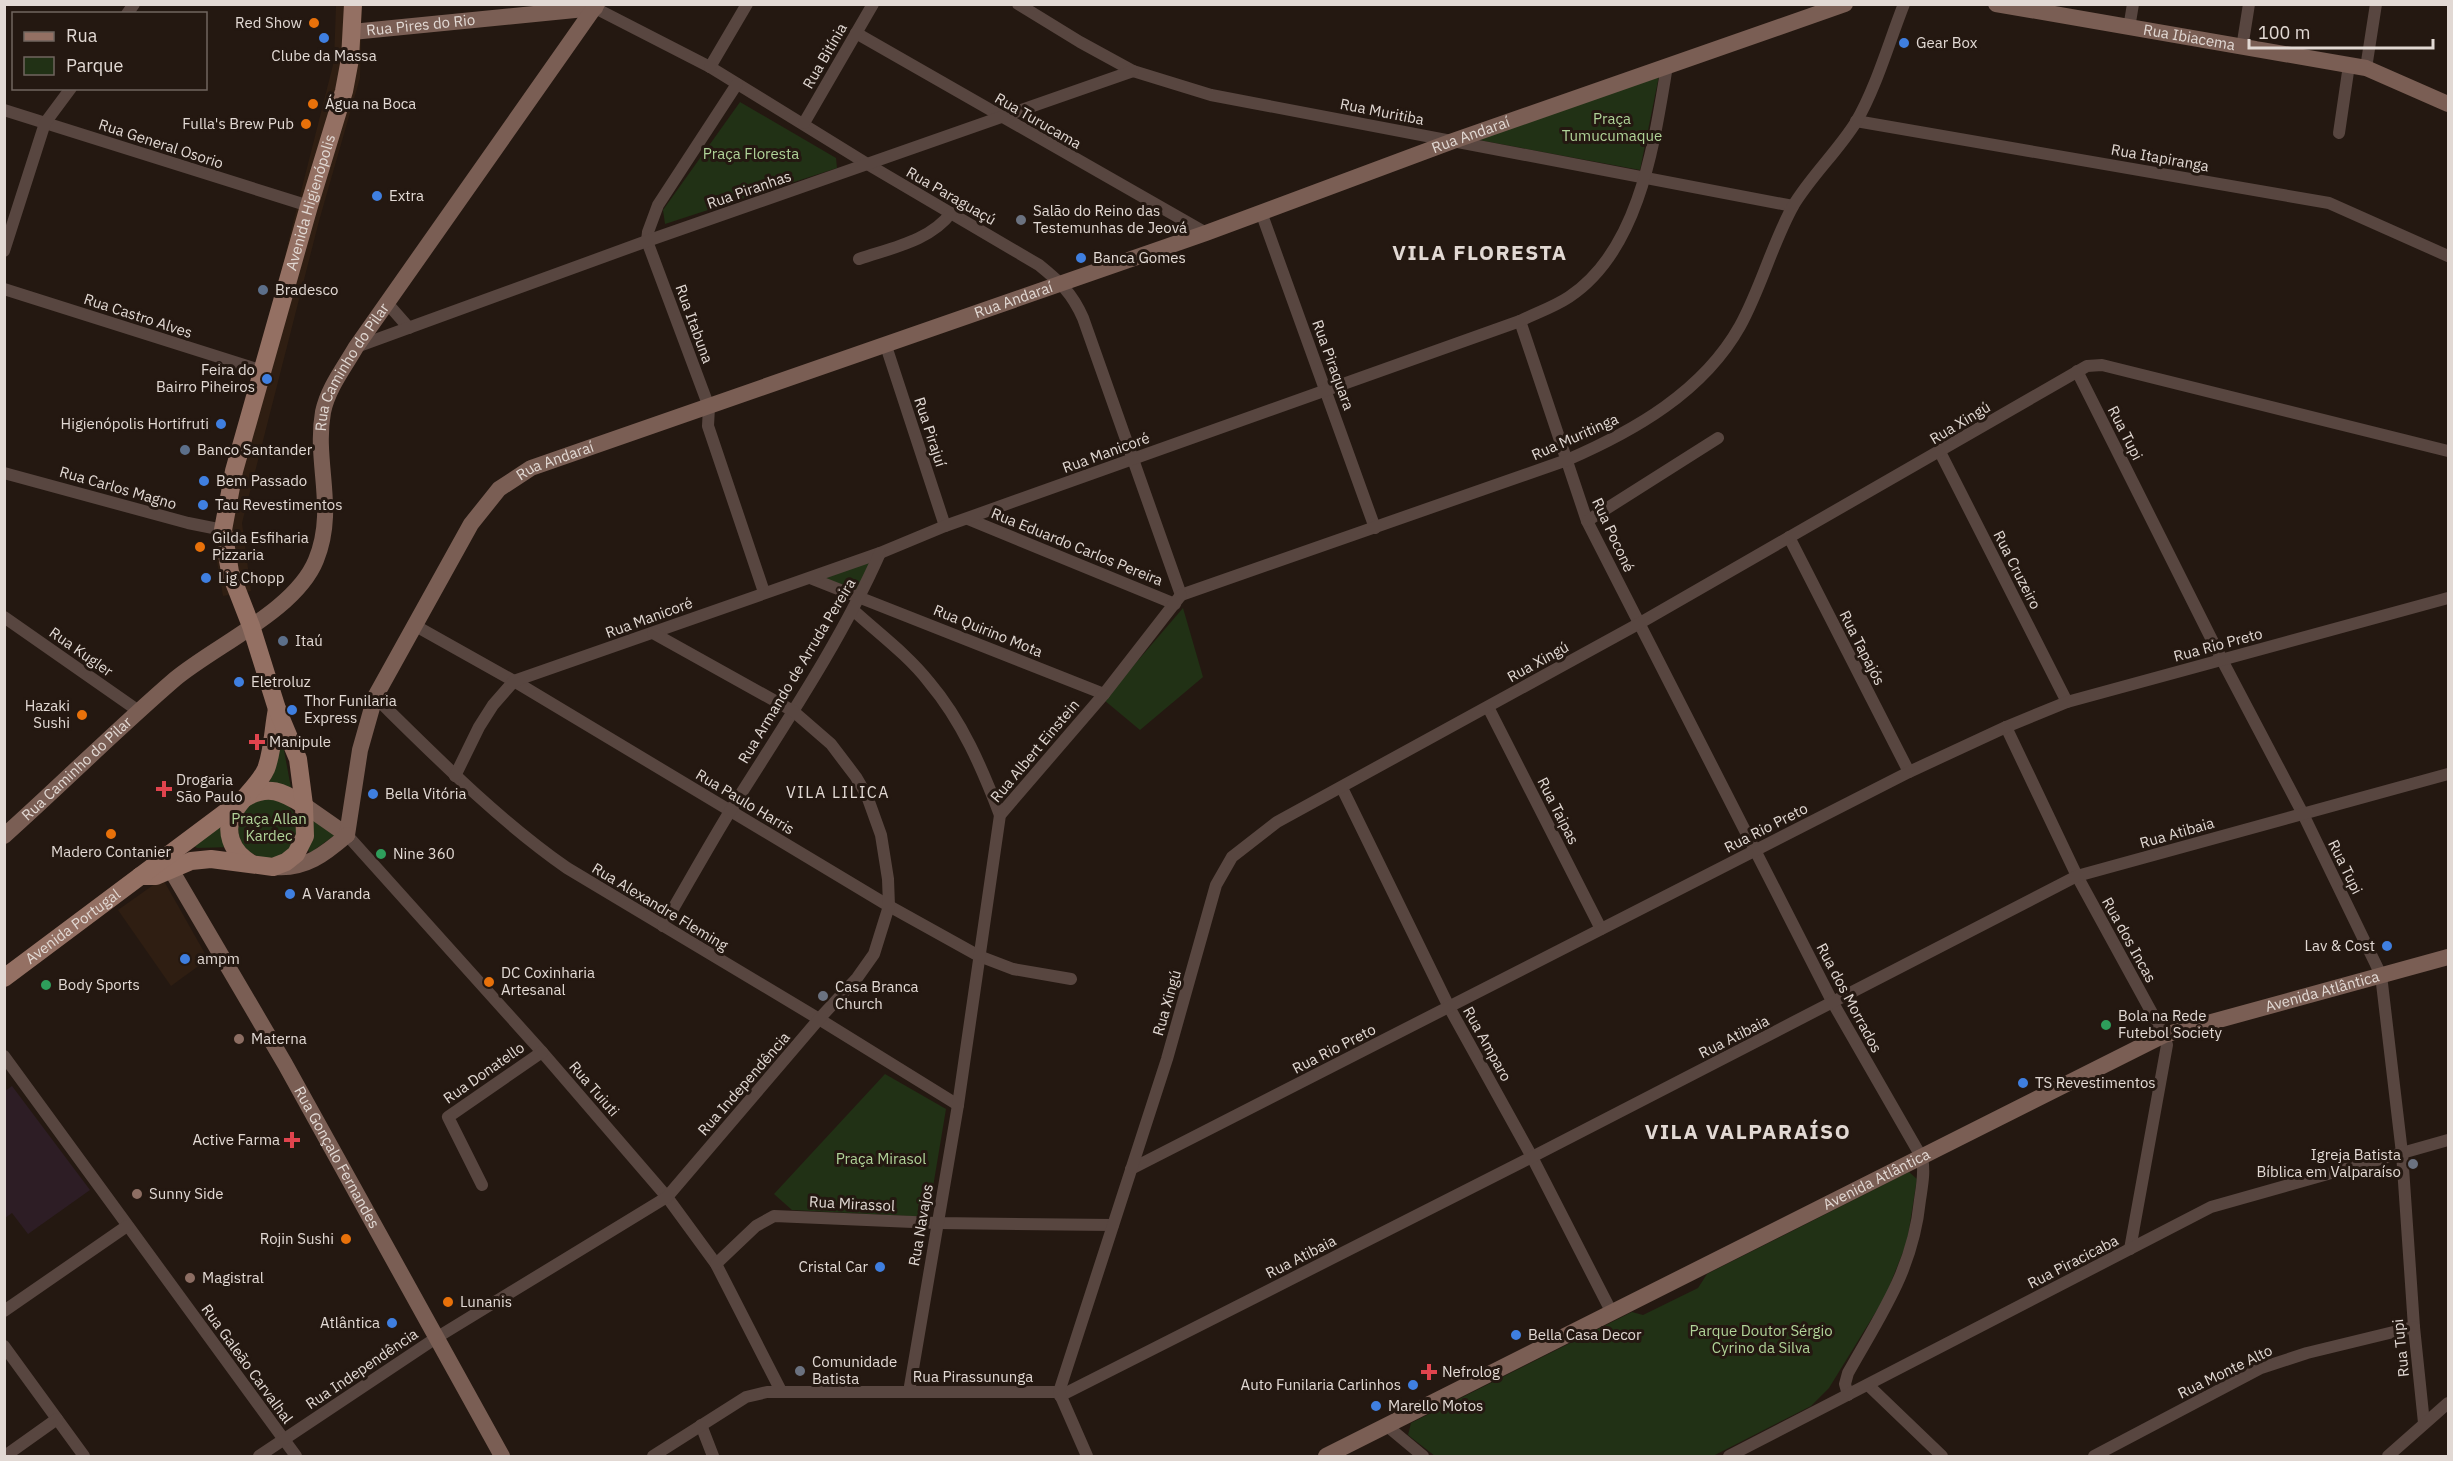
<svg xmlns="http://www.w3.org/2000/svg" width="2453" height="1461" viewBox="0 0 2453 1461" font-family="'IBM Plex Sans',sans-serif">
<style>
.built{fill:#2f1e12}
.education{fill:#2d1d25}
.green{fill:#213115}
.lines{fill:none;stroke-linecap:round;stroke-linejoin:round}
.street{stroke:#584640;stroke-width:12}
.secondary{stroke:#7a5e54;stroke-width:16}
.primary{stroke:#947063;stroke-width:18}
.food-dot{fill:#e8710a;stroke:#241811;stroke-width:2}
.shop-dot{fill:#3f7fe0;stroke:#241811;stroke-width:2}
.worship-dot{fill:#6b7280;stroke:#241811;stroke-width:2}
.service-dot{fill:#5c6f8a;stroke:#241811;stroke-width:2}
.health-dot{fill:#e0444e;stroke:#241811;stroke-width:2}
.leisure-dot{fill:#2e9e5b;stroke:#241811;stroke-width:2}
.education-dot{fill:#8d6e63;stroke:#241811;stroke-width:2}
.labels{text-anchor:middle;stroke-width:6;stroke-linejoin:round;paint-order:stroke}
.poi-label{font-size:15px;fill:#e2d9d4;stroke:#241811;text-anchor:start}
.street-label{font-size:15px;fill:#e2d9d4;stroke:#241811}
.park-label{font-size:15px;fill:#b0d398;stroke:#241811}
.neighbourhood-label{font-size:16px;letter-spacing:1.5px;fill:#e2d9d4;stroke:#241811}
.district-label{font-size:21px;font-weight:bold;letter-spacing:1.5px;fill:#e2d9d4;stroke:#241811}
</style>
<rect width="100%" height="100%" fill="#241811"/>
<g class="built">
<polygon points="336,5 362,5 360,78 319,221 242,523 251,591 223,596 215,550 290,235 334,61"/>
<polygon points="159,881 164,881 208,959 171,986 118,910"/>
</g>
<polygon class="education" points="12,1086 90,1190 28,1234 12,1213 5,1218 5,1091"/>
<g class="green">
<polygon points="1659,76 1640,170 1468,138"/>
<polygon points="740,102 836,158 837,168 665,224 663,210"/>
<polygon points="874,557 859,592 821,579"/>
<polygon points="1183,608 1203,677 1140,730 1104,700"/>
<polygon points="281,734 291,788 268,785 274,772"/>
<circle cx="268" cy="828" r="30"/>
<polygon points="312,818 335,835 310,853 308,850"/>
<polygon points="225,821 231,847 197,848 194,846"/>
<polygon points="885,1074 946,1109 928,1217 792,1210 774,1194"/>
<polygon points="1909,1172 1917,1179 1907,1242 1885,1297 1829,1388 1811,1406 1713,1456 1435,1456 1408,1435 1411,1423 1632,1312 1643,1315 1698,1288 1707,1274"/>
</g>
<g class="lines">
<g class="street">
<polyline points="1018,4 1080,42 1133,71 1211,95 1793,206"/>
<path d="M595,8l115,59 159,98 170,100c21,17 33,28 44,53l98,277"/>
<polyline points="127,14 134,4"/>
<polyline points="2129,28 2133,4"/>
<polyline points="856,33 1206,233"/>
<polyline points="2242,48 2249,4"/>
<polyline points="710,67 747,4"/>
<polyline points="2366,68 2376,4"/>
<polyline points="737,84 658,205 648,232 647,241 709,407 708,426 764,592"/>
<polyline points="4,110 309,206"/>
<polyline points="1856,121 2329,203 2448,256"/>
<polyline points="804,123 873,4"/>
<polyline points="2339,133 2349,65"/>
<polyline points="1261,212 1375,528"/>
<polyline points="4,251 45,123 71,88"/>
<path d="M859,259c32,-11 71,-18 92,-46"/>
<polyline points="4,289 263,371"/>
<polyline points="387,303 409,328"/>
<path d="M1520,321l67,200 246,482 89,155c3,14 0,28 -2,42 -7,70 -39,114 -72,173l-3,11 3,11"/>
<polyline points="886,346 945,526"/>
<polyline points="356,347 647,241 1133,71"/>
<polyline points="2077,371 2222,660 2303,814 2381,975 2402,1153 2414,1327 2424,1423"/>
<polyline points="1940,452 2067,702"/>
<polyline points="4,473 188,523 223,530"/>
<polyline points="968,519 1175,604"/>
<polyline points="1587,521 1718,438"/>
<polyline points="1789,537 1909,772"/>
<polyline points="810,578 1104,694"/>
<path d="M1181,595l386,-135c67,-29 136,-68 173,-134 21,-38 32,-82 53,-120 18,-30 45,-55 63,-84 20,-34 33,-80 48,-118"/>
<path d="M853,610c25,23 55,45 76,72 33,39 53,86 71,133"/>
<polyline points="4,617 140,712"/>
<polyline points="414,625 514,681 889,906 979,956 1013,969 1071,979"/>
<path d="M375,697c61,60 122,122 192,171l252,151 139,86"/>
<polyline points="1488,707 1601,929"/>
<polyline points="2006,727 2077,876 2164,1035 2167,1045 2130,1249"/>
<path d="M455,776l24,-49 14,-22 21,-24 366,-128 65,-27 575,-205c16,-8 34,-14 49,-24 71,-47 85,-154 98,-231"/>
<polyline points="1342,788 1449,1007 1532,1157 1612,1313"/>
<polyline points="347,835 542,1052 667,1197 716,1264 781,1391"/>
<path d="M663,926c23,-39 45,-79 69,-118 52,-83 108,-165 148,-255"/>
<polyline points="4,1056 296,1456"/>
<polyline points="1131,1169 1909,772 2006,727 2067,702 2448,598"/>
<polyline points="482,1185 448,1117 542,1052"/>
<polyline points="716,1264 756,1226 774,1216 936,1223 1113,1225"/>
<polyline points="4,1311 127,1226"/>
<polyline points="4,1346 84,1456"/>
<polyline points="1868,1385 1942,1456"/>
<polyline points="909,1392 958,1105 1000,815 1104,694 1181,595"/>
<polyline points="1060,1396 1532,1157 2077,876 2448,774"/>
<polyline points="701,1425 713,1456"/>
<polyline points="1387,1426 1423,1456"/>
<polyline points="5,1456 57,1419"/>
<polyline points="259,1456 436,1338 667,1197 819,1019 857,978 874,954 889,906 888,879 881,835 867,796 856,777 831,744 793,711 653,633"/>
<polyline points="653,1456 746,1397 767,1392 1059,1392"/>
<polyline points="1087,1456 1059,1392 1167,1059 1216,885 1232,857 1277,822 1640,623 2087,366 2102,365 2448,451"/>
<polyline points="1729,1456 2211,1207 2448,1140"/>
<polyline points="2094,1456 2261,1368 2307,1353 2414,1327"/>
<polyline points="2388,1456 2448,1403"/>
</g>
<g class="secondary">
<path id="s1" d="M1996,4l370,64 82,36"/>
<path id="s2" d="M352,32l243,-24"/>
<polyline points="304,805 347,835"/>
<path id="s3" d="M347,835l13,-85 15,-53 96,-173 28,-35 32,-21 675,-235 247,-92 392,-137"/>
<path id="s4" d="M4,836c58,-52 113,-107 171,-157 41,-34 121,-69 141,-119 21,-51 -2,-97 7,-148 5,-24 21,-44 33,-65l241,-343"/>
<path d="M274,867c31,3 51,-13 73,-32"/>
<path id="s5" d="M170,868l115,196 217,392"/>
<path id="s6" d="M1326,1456l838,-421 284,-78"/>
</g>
<g class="primary">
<path d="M245,798c23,-14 38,-6 59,7"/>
<path d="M252,864c-10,-6 -17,-12 -21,-24 -10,-31 24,-46 35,-71 7,-18 7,-41 11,-60"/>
<path id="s7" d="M140,876h16l35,-15 20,-2 62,8 13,-5 10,-8 9,-18 -1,-31 -6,-46 -21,-50 -26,-83 -21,-54 -7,-42 11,-59 75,-265 35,-115 6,-32 3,-55"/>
<path id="s8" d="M4,978l238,-178"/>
</g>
</g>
<g class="food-dot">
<circle cx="314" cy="23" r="6"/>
<circle cx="313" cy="104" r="6"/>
<circle cx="306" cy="124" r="6"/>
<circle cx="200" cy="547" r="6"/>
<circle cx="82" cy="715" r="6"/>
<circle cx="111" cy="834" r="6"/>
<circle cx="489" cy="982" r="6"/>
<circle cx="346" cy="1239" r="6"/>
<circle cx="448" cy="1302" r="6"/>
</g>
<g class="shop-dot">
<circle cx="324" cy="38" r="6"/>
<circle cx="1904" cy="43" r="6"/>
<circle cx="377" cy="196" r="6"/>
<circle cx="1081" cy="258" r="6"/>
<circle cx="267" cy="379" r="6"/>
<circle cx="221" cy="424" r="6"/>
<circle cx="204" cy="481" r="6"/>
<circle cx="203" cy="505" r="6"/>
<circle cx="206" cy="578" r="6"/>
<circle cx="239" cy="682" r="6"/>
<circle cx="292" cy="710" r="6"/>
<circle cx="373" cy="794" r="6"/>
<circle cx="290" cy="894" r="6"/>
<circle cx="2387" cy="946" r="6"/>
<circle cx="185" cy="959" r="6"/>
<circle cx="2023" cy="1083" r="6"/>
<circle cx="880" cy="1267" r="6"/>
<circle cx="392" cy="1323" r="6"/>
<circle cx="1516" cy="1335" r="6"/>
<circle cx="1413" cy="1385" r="6"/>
<circle cx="1376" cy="1406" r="6"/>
</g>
<g class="worship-dot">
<circle cx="1021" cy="220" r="6"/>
<circle cx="823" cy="996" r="6"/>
<circle cx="2413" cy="1164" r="6"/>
<circle cx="800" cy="1371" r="6"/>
</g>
<g class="service-dot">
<circle cx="263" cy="290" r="6"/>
<circle cx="185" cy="450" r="6"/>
<circle cx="283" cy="641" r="6"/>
</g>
<g class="health-dot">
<path d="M254 733h6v6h6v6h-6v6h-6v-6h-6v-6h6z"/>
<path d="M161 780h6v6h6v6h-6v6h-6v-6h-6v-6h6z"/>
<path d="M289 1131h6v6h6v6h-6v6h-6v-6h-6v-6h6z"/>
<path d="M1426 1363h6v6h6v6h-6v6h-6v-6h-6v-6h6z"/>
</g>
<g class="leisure-dot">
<circle cx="381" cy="854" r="6"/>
<circle cx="46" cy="985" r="6"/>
<circle cx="2106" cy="1025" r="6"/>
</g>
<g class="education-dot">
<circle cx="239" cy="1039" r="6"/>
<circle cx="137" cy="1194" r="6"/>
<circle cx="190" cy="1278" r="6"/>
</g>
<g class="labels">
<g class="poi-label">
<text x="302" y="28" text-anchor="end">Red Show</text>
<text x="1916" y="48">Gear Box</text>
<text x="324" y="61" text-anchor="middle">Clube da Massa</text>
<text x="325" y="109">Água na Boca</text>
<text x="294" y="129" text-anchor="end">Fulla's Brew Pub</text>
<text x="389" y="201">Extra</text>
<text x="1033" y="216">Salão do Reino das<tspan x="1033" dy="17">Testemunhas de Jeová</tspan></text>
<text x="1093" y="263">Banca Gomes</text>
<text x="275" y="295">Bradesco</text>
<text x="255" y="375" text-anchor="end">Feira do<tspan x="255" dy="17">Bairro Piheiros</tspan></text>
<text x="209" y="429" text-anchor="end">Higienópolis Hortifruti</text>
<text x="197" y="455">Banco Santander</text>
<text x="216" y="486">Bem Passado</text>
<text x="215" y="510">Tau Revestimentos</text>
<text x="212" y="543">Gilda Esfiharia<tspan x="212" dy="17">Pizzaria</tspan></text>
<text x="218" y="583">Lig Chopp</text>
<text x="295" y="646">Itaú</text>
<text x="251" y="687">Eletroluz</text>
<text x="304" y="706">Thor Funilaria<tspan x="304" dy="17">Express</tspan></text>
<text x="70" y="711" text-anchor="end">Hazaki<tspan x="70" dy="17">Sushi</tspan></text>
<text x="269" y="747">Manipule</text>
<text x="176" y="785">Drogaria<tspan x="176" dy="17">São Paulo</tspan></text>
<text x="385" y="799">Bella Vitória</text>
<text x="111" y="857" text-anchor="middle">Madero Contanier</text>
<text x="393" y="859">Nine 360</text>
<text x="302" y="899">A Varanda</text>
<text x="2375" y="951" text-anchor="end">Lav &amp; Cost</text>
<text x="197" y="964">ampm</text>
<text x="501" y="978">DC Coxinharia<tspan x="501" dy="17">Artesanal</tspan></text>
<text x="58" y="990">Body Sports</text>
<text x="835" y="992">Casa Branca<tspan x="835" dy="17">Church</tspan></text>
<text x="2118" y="1021">Bola na Rede<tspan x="2118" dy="17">Futebol Society</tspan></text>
<text x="251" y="1044">Materna</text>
<text x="2035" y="1088">TS Revestimentos</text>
<text x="280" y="1145" text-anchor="end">Active Farma</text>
<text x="2401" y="1160" text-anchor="end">Igreja Batista<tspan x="2401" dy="17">Bíblica em Valparaíso</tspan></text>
<text x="149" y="1199">Sunny Side</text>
<text x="334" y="1244" text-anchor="end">Rojin Sushi</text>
<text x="868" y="1272" text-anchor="end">Cristal Car</text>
<text x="202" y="1283">Magistral</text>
<text x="460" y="1307">Lunanis</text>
<text x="380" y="1328" text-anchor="end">Atlântica</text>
<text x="1528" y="1340">Bella Casa Decor</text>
<text x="812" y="1367">Comunidade<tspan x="812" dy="17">Batista</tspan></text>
<text x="1442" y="1377">Nefrolog</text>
<text x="1401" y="1390" text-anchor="end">Auto Funilaria Carlinhos</text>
<text x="1388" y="1411">Marello Motos</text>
</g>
<g class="street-label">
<text dy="5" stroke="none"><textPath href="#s2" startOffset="69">Rua Pires do Rio</textPath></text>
<text dy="5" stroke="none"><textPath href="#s1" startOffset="196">Rua Ibiacema</textPath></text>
<text transform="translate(825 56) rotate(-60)" y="5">Rua Bitínia</text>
<text transform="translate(1382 112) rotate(11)" y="5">Rua Muritiba</text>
<text transform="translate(1038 121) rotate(30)" y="5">Rua Turucama</text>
<text dy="5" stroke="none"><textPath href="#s3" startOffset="1419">Rua Andaraí</textPath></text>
<text transform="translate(161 144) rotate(18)" y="5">Rua General Osorio</text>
<text transform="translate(2160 158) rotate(10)" y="5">Rua Itapiranga</text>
<text transform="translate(749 190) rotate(-19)" y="5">Rua Piranhas</text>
<text transform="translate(951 196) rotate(30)" y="5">Rua Paraguaçú</text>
<text dy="5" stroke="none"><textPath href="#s7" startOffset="842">Avenida Higienópolis</textPath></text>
<text dy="5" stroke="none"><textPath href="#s3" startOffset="933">Rua Andaraí</textPath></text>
<text transform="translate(138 316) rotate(18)" y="5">Rua Castro Alves</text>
<text transform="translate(694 324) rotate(70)" y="5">Rua Itabuna</text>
<text transform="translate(1333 365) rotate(70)" y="5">Rua Piraquara</text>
<text dy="5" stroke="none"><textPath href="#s4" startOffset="621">Rua Caminho do Pilar</textPath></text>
<text transform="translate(1960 423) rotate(-31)" y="5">Rua Xingú</text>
<text transform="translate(930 432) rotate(72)" y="5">Rua Pirajuí</text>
<text transform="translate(2125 433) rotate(63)" y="5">Rua Tupi</text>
<text transform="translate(1575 437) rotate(-24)" y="5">Rua Muritinga</text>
<text transform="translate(1106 453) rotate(-20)" y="5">Rua Manicoré</text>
<text dy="5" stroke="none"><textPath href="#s3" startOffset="447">Rua Andaraí</textPath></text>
<text transform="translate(118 488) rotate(16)" y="5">Rua Carlos Magno</text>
<text transform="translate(1613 535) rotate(65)" y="5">Rua Poconé</text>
<text transform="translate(1077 547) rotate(22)" y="5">Rua Eduardo Carlos Pereira</text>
<text transform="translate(2017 570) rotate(63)" y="5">Rua Cruzeiro</text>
<text transform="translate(649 618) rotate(-20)" y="5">Rua Manicoré</text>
<text transform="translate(988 631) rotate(22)" y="5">Rua Quirino Mota</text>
<text transform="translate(2218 645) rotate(-15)" y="5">Rua Rio Preto</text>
<text transform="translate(1862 648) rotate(63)" y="5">Rua Tapajós</text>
<text transform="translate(81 652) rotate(35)" y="5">Rua Kugler</text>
<text transform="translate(1538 662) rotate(-29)" y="5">Rua Xingú</text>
<text transform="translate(797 671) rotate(-59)" y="5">Rua Armando de Arruda Pereira</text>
<text transform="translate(1035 751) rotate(-50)" y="5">Rua Albert Einstein</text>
<text dy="5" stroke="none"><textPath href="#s4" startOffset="99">Rua Caminho do Pilar</textPath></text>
<text transform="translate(745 802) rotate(31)" y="5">Rua Paulo Harris</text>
<text transform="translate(1558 811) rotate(63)" y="5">Rua Taipas</text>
<text transform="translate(1766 828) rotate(-27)" y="5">Rua Rio Preto</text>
<text transform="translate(2177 833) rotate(-16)" y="5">Rua Atibaia</text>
<text transform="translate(2345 867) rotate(64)" y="5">Rua Tupi</text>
<text transform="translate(660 907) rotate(31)" y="5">Rua Alexandre Fleming</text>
<text dy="5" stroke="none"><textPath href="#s8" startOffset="86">Avenida Portugal</textPath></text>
<text transform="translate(2129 940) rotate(61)" y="5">Rua dos Incas</text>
<text dy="5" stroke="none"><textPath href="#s6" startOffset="1102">Avenida Atlântica</textPath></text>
<text transform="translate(1849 998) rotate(62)" y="5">Rua dos Morrados</text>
<text transform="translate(1167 1003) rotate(-74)" y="5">Rua Xingú</text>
<text transform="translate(1734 1037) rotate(-27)" y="5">Rua Atibaia</text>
<text transform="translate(1487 1044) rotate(61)" y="5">Rua Amparo</text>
<text transform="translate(1334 1049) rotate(-27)" y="5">Rua Rio Preto</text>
<text transform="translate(484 1073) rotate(-35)" y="5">Rua Donatello</text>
<text transform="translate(744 1084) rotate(-49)" y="5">Rua Independência</text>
<text transform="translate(594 1089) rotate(49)" y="5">Rua Tuiuti</text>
<text dy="5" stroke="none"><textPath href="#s5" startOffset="334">Rua Gonçalo Fernandes</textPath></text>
<text dy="5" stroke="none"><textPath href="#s6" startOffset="616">Avenida Atlântica</textPath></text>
<text transform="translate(852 1204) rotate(3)" y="5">Rua Mirassol</text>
<text transform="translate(921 1225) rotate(-80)" y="5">Rua Navajos</text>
<text transform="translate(1301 1257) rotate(-27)" y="5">Rua Atibaia</text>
<text transform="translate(2073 1262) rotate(-27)" y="5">Rua Piracicaba</text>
<text transform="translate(2401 1348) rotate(-96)" y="5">Rua Tupi</text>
<text transform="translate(247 1364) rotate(54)" y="5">Rua Galeão Carvalhal</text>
<text transform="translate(362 1369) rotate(-34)" y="5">Rua Independência</text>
<text transform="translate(2225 1372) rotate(-26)" y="5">Rua Monte Alto</text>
<text x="973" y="1382">Rua Pirassununga</text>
</g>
<g class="park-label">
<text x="1612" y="124">Praça<tspan x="1612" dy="17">Tumucumaque</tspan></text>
<text x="751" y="159">Praça Floresta</text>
<text x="269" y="824">Praça Allan<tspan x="269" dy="17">Kardec</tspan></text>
<text x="881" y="1164">Praça Mirasol</text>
<text x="1761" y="1336">Parque Doutor Sérgio<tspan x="1761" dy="17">Cyrino da Silva</tspan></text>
</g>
<g class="neighbourhood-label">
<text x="838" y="798">VILA LILICA</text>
</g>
<g class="district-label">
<text x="1480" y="260">VILA FLORESTA</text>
<text x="1748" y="1139">VILA VALPARAÍSO</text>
</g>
</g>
<rect width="2453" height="1461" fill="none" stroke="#e2d9d4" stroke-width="12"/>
<rect x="12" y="12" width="195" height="78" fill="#241811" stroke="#70655f" stroke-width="1.5"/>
<rect x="24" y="32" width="30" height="9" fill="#947063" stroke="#70655f" stroke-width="1.5"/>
<text x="66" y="42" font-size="18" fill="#e2d9d4">Rua</text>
<rect x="24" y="57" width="30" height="18" fill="#213115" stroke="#70655f" stroke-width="1.5"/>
<text x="66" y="72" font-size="18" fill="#e2d9d4">Parque</text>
<path d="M2249 39v9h184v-9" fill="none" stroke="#e2d9d4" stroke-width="3"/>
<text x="2258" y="39" font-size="18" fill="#e2d9d4" stroke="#241811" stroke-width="4.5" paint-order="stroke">100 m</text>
</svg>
